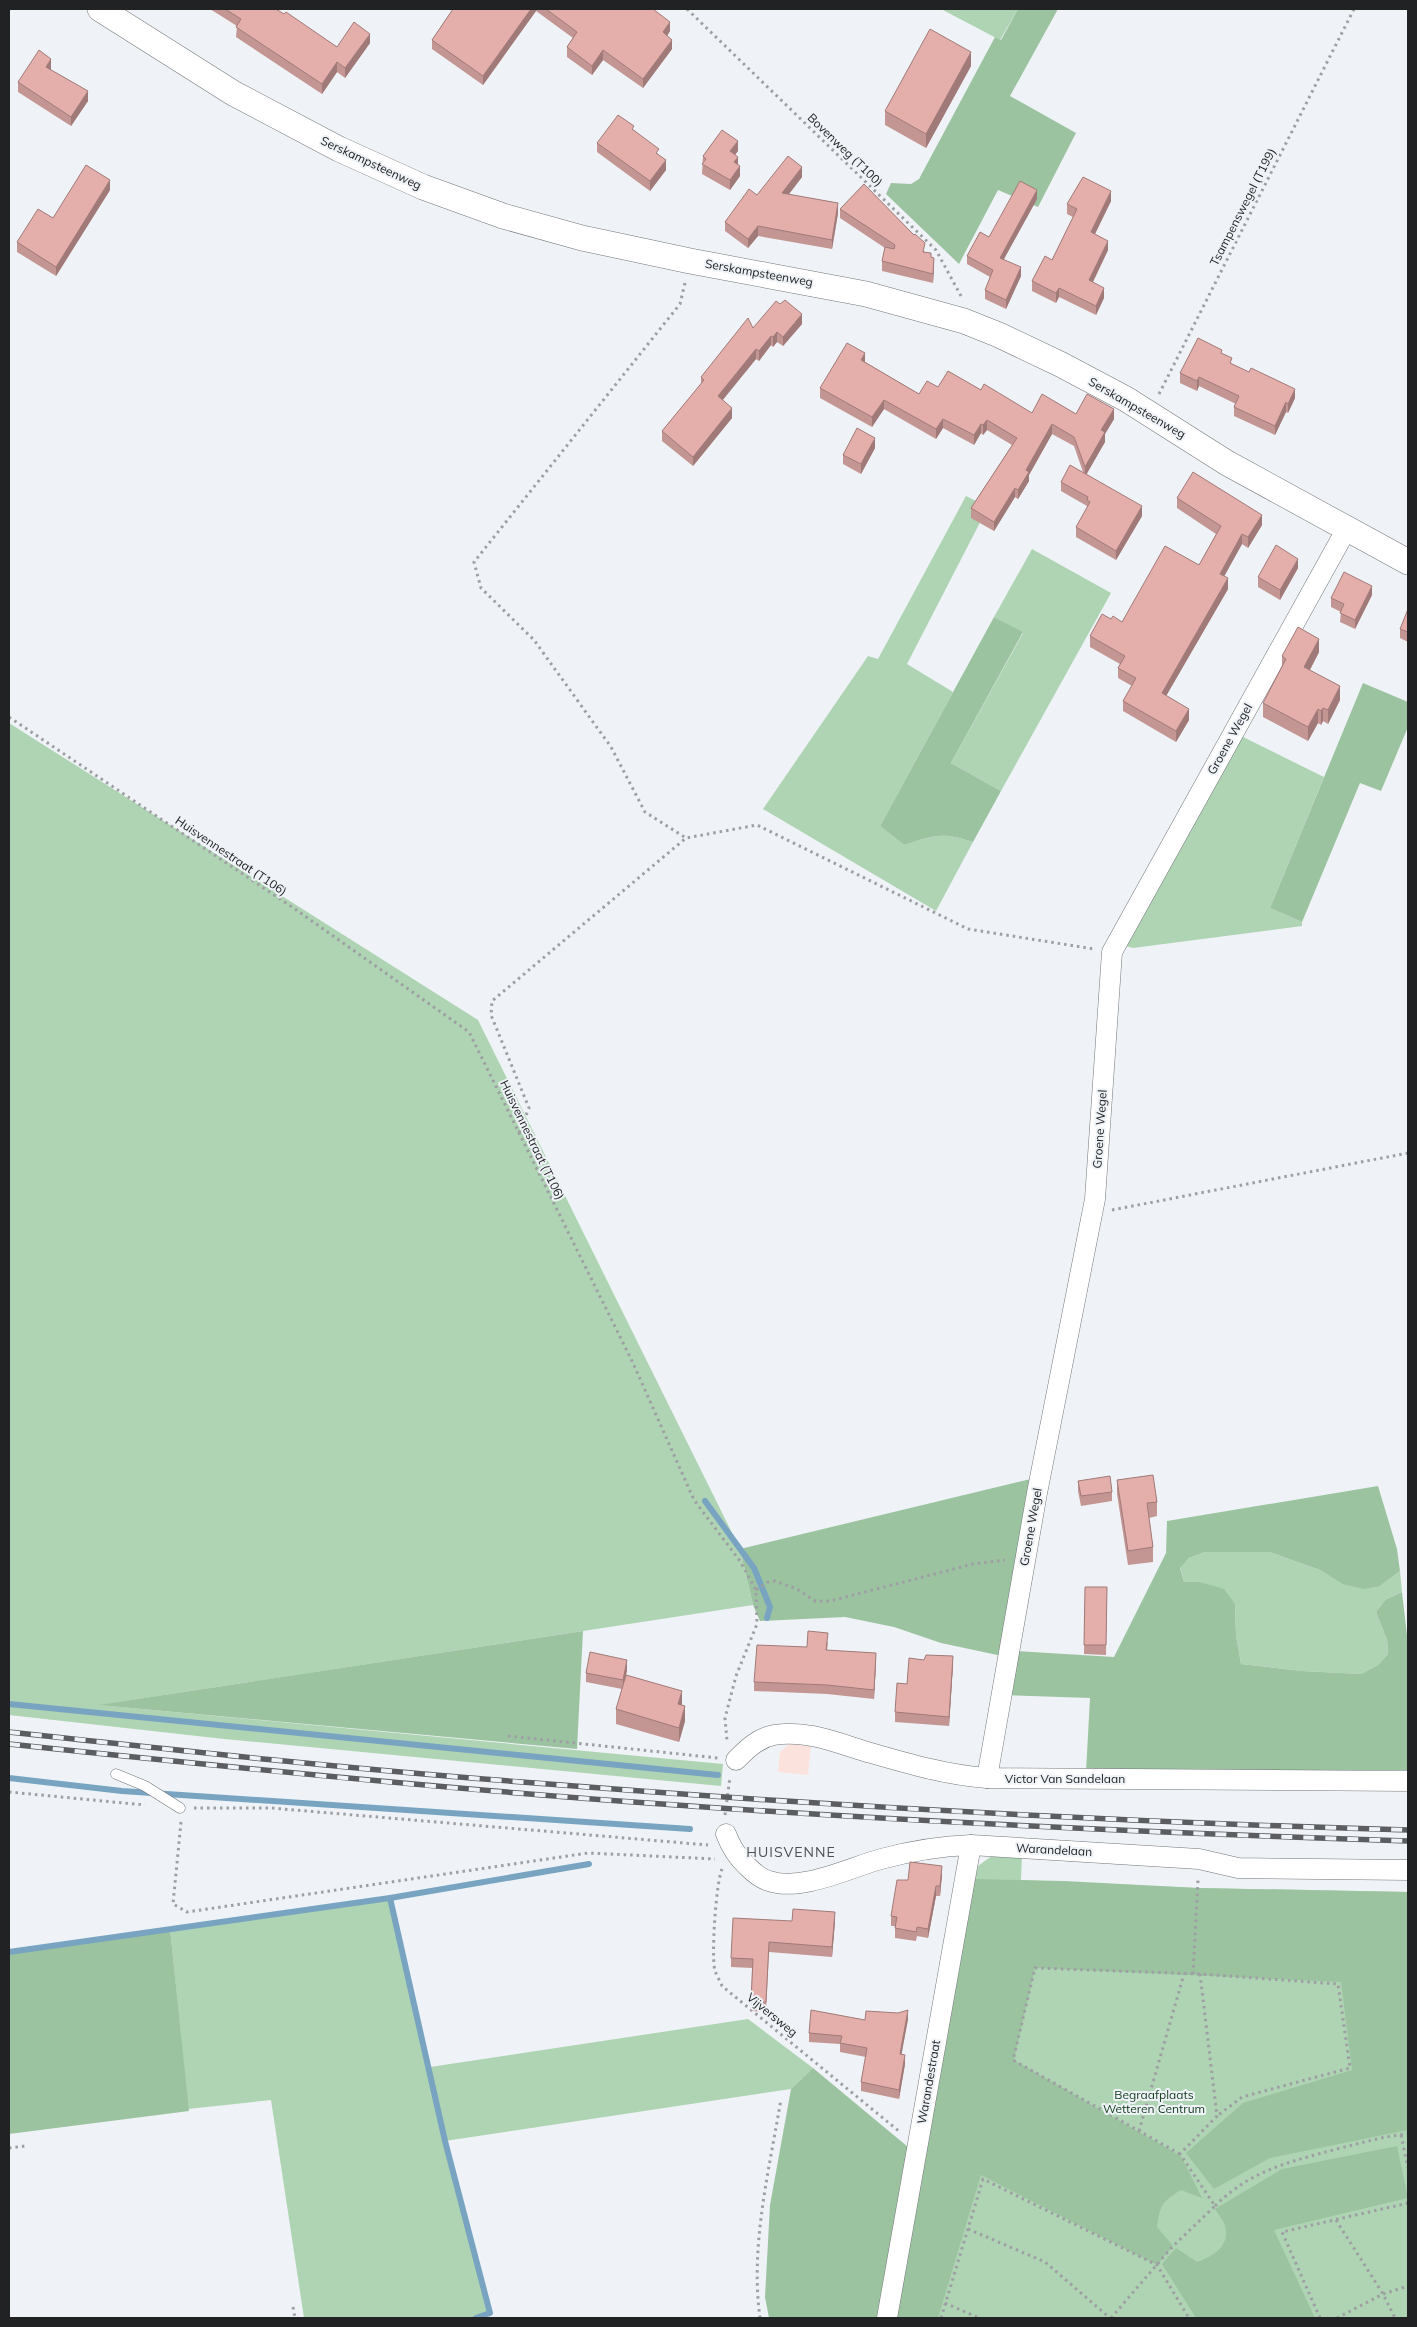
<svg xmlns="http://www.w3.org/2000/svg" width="1417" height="2327" viewBox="0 0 1417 2327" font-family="Mulish,sans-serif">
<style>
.industrial{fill:#fce2dd}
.green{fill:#afd4b3}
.forest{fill:#9cc3a0}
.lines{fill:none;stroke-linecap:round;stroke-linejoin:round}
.stream{stroke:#78a4c2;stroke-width:6}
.service-casing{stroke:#727679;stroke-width:11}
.minor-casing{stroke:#727679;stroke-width:21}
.tertiary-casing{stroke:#727679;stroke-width:26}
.path{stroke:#9d9fa3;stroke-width:3;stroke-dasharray:2.5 4;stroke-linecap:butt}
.service{stroke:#fff;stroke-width:10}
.minor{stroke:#fff;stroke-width:20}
.tertiary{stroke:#fff;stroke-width:25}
.rail-casing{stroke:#5b5d60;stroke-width:5.5}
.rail{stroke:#eff3f7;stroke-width:4;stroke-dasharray:11;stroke-linecap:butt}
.wall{fill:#c49693}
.shaded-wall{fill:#a07a78}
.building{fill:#e4aeab;stroke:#a07a78}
.labels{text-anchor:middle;stroke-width:4;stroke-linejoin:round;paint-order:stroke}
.street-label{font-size:12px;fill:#212224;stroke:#eff3f7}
.park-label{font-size:12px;fill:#0e3a18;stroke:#eff3f7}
.neighbourhood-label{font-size:14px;letter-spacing:1px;fill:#4e5155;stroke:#eff3f7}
</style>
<rect width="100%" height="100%" fill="#eff3f7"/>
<polygon class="industrial" points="789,1744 811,1746 808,1775 778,1772 780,1752"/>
<g class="green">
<polygon points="941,9 1018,9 1000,40"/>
<path d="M966,496l22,11 -81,157 46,28 -73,134 24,19c31,-10 37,-13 69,-3l-37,69 -173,-102 105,-153 10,3z"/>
<polygon points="1032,549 1111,593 1001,791 951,763 1023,633 994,617"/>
<polygon points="9,723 478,1020 740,1549 753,1605 100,1705 723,1764 721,1786 224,1739 9,1715"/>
<polygon points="1237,734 1324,777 1270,908 1302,922 1302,926 1133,948 1122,945"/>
<polygon points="1205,1552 1269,1552 1320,1570 1342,1584 1380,1586 1400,1571 1402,1592 1385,1600 1376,1612 1387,1640 1388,1654 1378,1665 1361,1674 1302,1671 1241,1664 1236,1635 1235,1604 1200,1582 1184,1582 1180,1567 1189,1558"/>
<polygon points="997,1852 1022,1854 1021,1880 1198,1888 1408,1892 1408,2318 891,2318 975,1879 978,1866"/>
<polygon points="390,1898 430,2067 748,2019 813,2068 791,2089 445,2141 490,2313 476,2318 304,2318 271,2100 188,2109 170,1927"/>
</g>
<g class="forest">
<polygon points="1018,9 1058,9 1010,96 1076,133 1038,207 998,190 959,264 886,194 891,183 911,184 919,179 995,37 1001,40"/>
<path d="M994,617l29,15 -72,131 50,28 -28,51c-32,-10 -38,-7 -69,3l-24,-19z"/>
<polygon points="1363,683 1408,702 1408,727 1381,791 1360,783 1302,922 1270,908"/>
<polygon points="1035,1478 1002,1656 941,1643 894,1627 845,1617 760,1621 753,1605 740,1549"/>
<polygon points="1378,1486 1397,1549 1400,1571 1380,1586 1364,1589 1342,1584 1320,1570 1269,1552 1205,1552 1189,1558 1180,1568 1184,1582 1200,1582 1224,1589 1235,1604 1236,1635 1241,1664 1302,1671 1361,1674 1378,1665 1388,1654 1387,1640 1376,1612 1385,1600 1402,1592 1408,1644 1408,1770 1086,1772 1090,1698 1004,1695 1014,1651 1114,1657 1166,1553 1167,1521"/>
<polygon points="583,1631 577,1749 98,1705"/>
<path d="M975,1879l89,2 134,7 210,4v238l-138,28 -56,31 -28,-36 57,-50 109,-33 -11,-88 -306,-14 -21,92 167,96 21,42 -21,-8c-19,11 -21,16 -24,37l16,19 -16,19 -176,-90 -43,143h-47z"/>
<polygon points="170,1928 189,2111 9,2134 9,1952"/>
<polygon points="813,2068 908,2147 879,2318 769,2318 765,2297 770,2205 791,2089"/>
<path d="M1397,2146l11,52 -134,32 41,88h-119l-34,-54 14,-16 21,14c15,-5 34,-16 28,-36 -1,-5 -7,-12 -10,-17l67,-40z"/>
</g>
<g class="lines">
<g class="stream">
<polyline points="705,1501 754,1568 770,1607 767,1618"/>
<polyline points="9,1704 718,1775"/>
<polyline points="9,1778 122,1791 690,1829"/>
<polyline points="390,1898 589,1864"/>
<polyline points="9,1952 390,1898 445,2141 490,2313 476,2318"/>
</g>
<defs>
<polyline id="service" points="116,1774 145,1786 180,1808"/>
<g id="minor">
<path d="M736,1760c11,-11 22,-22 38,-25 32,-6 66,9 97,18 38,11 76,22 116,25l421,3"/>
<polyline points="987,1778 1037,1493 1095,1199 1112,952 1346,530"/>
<path d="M726,1834c5,13 11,23 21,32 6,6 14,13 22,15 32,11 80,-13 112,-22 30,-8 59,-13 90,-14l228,14 39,9 170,2"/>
<polyline points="887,2318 971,1845"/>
</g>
<polyline id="tertiary" points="100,9 233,93 339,149 423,187 503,216 582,238 690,261 866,294 964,321 999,335 1060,364 1126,399 1227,463 1408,562"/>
</defs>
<use href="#service" class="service-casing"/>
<use href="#minor" class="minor-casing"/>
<use href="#tertiary" class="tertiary-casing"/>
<g class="path">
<polyline points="687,9 936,250 961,296"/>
<polyline points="685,283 680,304 474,562 481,588 534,640 611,747 645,812 686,838"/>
<polyline points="1159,394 1354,9"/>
<polyline points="9,717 292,907 469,1032 633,1363 694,1500 740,1561 756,1590 757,1624 736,1676 725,1718 727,1741"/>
<polyline points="519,1133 529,1108 491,1015 492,1001 686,838 757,825 968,929 1094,949"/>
<polyline points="1112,1210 1408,1153"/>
<polyline points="756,1590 768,1582 775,1581 797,1589 815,1601 830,1601 973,1564 1005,1560"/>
<polyline points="508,1736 718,1758"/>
<polyline points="9,1792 145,1805"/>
<polyline points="194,1808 271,1808 708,1845"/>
<polyline points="725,1815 730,1777"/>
<polyline points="181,1822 173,1904 187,1912 588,1853 715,1859"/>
<path d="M722,1869c-6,14 -11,87 -7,102 2,5 5,10 7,15l178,146"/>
<polyline points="1193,1974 1198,1880"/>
<polyline points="1139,2131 1184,1974"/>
<polyline points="1401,2135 1408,2168"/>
<polyline points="9,2148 25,2146"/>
<polyline points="1180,2154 1013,2060 1035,1968 1200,1974 1338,1984 1350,2068 1242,2097 1217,2116"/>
<path d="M1215,2206c36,-36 74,-44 122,-57 24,-6 47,-13 71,-15"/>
<polyline points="1336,2220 1383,2294 1395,2318"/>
<polyline points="968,2229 1045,2262 1110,2318"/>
<polyline points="945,2303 979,2318"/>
<polyline points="293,2307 295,2318"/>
<path d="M760,2318c-10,-72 9,-147 21,-219"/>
<polyline points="941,2318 983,2179 1157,2265 1189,2318"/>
<polyline points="1111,2318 1173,2246 1215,2206 1180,2154 1217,2116 1200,1974"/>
<polyline points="1320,2318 1282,2232 1408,2203"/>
<polyline points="1337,2318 1383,2294 1408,2286"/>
</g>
<use href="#service" class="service"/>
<use href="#minor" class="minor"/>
<use href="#tertiary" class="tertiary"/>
<defs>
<g id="rail">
<path d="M9,1732c175,19 350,38 526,51 291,23 582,39 873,47"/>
<path d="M9,1744c217,23 435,45 653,60 248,18 497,29 746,37"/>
</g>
</defs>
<use href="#rail" class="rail-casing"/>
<use href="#rail" class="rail"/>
</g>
<g class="wall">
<polygon points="210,9 276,9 337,47 370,43 345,78 337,72 322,94 236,37 237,26"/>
<polygon points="453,9 653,9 670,31 667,36 672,49 643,88 603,60 592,75 567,57 567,47 573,38 536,11 483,85 432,49 432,40"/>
<polygon points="971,66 926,148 885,125 885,111"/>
<polygon points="51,69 51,70 88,101 71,126 18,92 18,82"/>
<polygon points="634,130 659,155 666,170 650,191 597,152 597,143"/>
<polygon points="738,151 735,155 740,176 730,190 702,174 703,156"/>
<polygon points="802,177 789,194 838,213 832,249 758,236 748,248 725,231 725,222 757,195"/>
<polygon points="110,190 56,276 17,252 17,242 53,218"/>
<polygon points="1037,199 1004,259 1021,276 1006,309 985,299 985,290 990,277 967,264 967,256 989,237"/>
<polygon points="1111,201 1095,234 1108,250 1093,282 1104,298 1096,315 1059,297 1056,303 1032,291 1032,281 1052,260 1073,217 1067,214 1067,204"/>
<polygon points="840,209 925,252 931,257 934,267 933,283 882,271 882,261 885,248 840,218"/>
<polygon points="802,324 783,346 777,342 773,347 771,345 759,361 756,359 722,400 732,418 693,466 662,441 662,431 701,384 701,377 753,328"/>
<polygon points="1222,353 1232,364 1295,398 1288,413 1286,412 1275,435 1234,416 1234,407 1236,404 1199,386 1197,391 1180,383 1180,373"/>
<polygon points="865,362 919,394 938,387 981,390 1032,413 1076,414 1114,419 1105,434 1105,442 1086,474 1142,516 1116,560 1076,537 1076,527 1087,508 1087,506 1061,491 1061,482 1083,472 1074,446 1052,434 1029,475 1029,481 1018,499 1015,497 994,531 971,518 971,508 1012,445 987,430 983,435 981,433 974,445 943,428 936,439 884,409 872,427 820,398 820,388"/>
<polygon points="875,448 861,474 843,464 843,455"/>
<polygon points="1177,498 1262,525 1248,548 1242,544 1224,576 1228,589 1166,696 1189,720 1176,742 1123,711 1123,701 1132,686 1118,678 1118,668 1120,664 1090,647 1090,636 1111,619 1122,622 1199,565 1216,534 1177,508"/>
<polygon points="1298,568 1280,600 1258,587 1258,577"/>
<polygon points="1372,595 1355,629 1340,622 1341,612 1331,607 1331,598"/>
<polygon points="1408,609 1408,642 1400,638 1400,629"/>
<polygon points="1319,652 1310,670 1340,700 1328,724 1323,721 1321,725 1318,723 1308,741 1263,717 1263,703 1282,666 1282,656"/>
<polygon points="1117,1480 1157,1502 1157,1516 1149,1518 1153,1547 1153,1562 1128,1565 1117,1494"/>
<polygon points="1078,1481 1112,1492 1112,1501 1081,1506 1078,1491"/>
<polygon points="1085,1587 1107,1587 1106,1655 1084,1654"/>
<polygon points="828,1642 827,1651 876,1662 874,1699 827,1694 754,1691 754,1682 807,1647"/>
<polygon points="953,1665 949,1726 895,1722 895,1712 907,1684"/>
<polygon points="627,1670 626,1675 682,1705 685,1721 679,1742 616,1724 616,1709 622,1689 586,1682 586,1673"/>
<polygon points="942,1875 940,1896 936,1896 928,1938 917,1936 916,1941 895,1938 895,1926 891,1926 891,1916 908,1880"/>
<polygon points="792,1921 835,1921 832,1957 769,1952 766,2012 751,2011 752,1968 731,1967 731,1958"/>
<polygon points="908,2019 901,2054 905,2064 899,2099 861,2091 861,2082 866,2057 840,2052 840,2044 809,2042 809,2033 865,2020"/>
</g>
<g class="shaded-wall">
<polygon points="531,9 536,9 536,11 483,85 483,76"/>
<polygon points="670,22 670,31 663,42 663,32"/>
<polygon points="370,34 370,43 345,78 345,68"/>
<polygon points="672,40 672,49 643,88 643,79"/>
<polygon points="603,50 603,60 592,75 592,66"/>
<polygon points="971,52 971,66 926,148 926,134"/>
<polygon points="51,59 51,69 46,77 46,67"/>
<polygon points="337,62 337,72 322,94 322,84"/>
<polygon points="88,91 88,101 71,126 71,117"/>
<polygon points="738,141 738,151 730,161 730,151"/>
<polygon points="738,157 738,167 734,162"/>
<polygon points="666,160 666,170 650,191 650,181"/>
<polygon points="740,166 740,176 730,190 730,180"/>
<polygon points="802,167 802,177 782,203 782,193"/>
<polygon points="110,180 110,190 56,276 56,267"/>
<polygon points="1037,190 1037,199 1000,266 1000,258"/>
<polygon points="1111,191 1111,201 1091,242 1091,232"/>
<polygon points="838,203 838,213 832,249 832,240"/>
<polygon points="758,226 758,236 748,248 748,239"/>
<polygon points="1108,241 1108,250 1089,290 1089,280"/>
<polygon points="934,258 934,267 933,283 933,274"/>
<polygon points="1021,267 1021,276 1006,309 1006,300"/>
<polygon points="1059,288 1059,297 1056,303 1056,293"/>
<polygon points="1104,288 1104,298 1096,315 1096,306"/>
<polygon points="802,314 802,324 783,346 783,337"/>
<polygon points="777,332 777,342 773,347 773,337"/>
<polygon points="771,336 771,345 759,361 759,351"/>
<polygon points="756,349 756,359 718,406 718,396"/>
<polygon points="865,353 865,363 861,360"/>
<polygon points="1199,377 1199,386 1197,391 1197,381"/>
<polygon points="1295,389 1295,398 1288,413 1288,404"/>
<polygon points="884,400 884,409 872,427 872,417"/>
<polygon points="1286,402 1286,412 1275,435 1275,426"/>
<polygon points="732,408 732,418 693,466 693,457"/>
<polygon points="1114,409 1114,419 1105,434 1105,442 1085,477 1085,467 1101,430"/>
<polygon points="943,419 943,428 936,439 936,429"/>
<polygon points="987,420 987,430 983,435 983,425"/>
<polygon points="981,424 981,433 974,445 974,435"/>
<polygon points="1052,424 1052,434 1029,475 1029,481 1018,499 1018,490 1026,470"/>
<polygon points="875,438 875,448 861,474 861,464"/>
<polygon points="1015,488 1015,497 994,531 994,522"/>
<polygon points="1142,506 1142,516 1116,560 1116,551"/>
<polygon points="1262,515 1262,525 1248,548 1248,537"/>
<polygon points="1242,534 1242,544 1220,584 1220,574"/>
<polygon points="1298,559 1298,568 1280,600 1280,590"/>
<polygon points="1228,578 1228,589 1162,703 1162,693"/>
<polygon points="1372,586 1372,595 1355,629 1355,620"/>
<polygon points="1319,639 1319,652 1304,681 1304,667"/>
<polygon points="1340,686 1340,700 1328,724 1328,710"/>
<polygon points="1323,708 1323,721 1321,725 1321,711"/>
<polygon points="1189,709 1189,720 1176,742 1176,731"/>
<polygon points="1318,709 1318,723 1308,741 1308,727"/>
<polygon points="876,1653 876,1662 874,1699 874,1690"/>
<polygon points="953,1656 953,1665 949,1726 949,1717"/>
<polygon points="627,1660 627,1670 623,1690 623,1680"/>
<polygon points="682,1691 682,1706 678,1704"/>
<polygon points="685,1706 685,1721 679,1742 679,1728"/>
<polygon points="942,1866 942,1875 940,1896 940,1886"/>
<polygon points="936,1886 936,1896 928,1938 928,1929"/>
<polygon points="835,1912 835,1921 832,1957 832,1947"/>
<polygon points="908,2010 908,2019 900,2063 900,2054"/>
<polygon points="905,2055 905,2064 899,2099 899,2090"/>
</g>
<g class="building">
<polygon points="225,9 276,9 284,14 286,12 337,47 354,22 370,34 345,68 337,62 322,84 236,27 241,19"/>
<polygon points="453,9 531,9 483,76 432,40"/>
<polygon points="546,9 653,9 670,22 663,32 672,40 643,79 603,50 592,66 567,47 577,32"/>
<polygon points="930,29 971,52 926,134 885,111"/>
<polygon points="39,50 51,59 46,67 88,91 71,117 18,82"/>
<polygon points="618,115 634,126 632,129 659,149 656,153 666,160 650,181 597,143"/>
<polygon points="722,130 738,141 730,151 738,157 734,162 740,166 730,180 702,164 706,159 703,156"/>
<polygon points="788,156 802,167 782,193 838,203 832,240 758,226 748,239 725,222 749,189 757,195"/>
<polygon points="86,165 110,180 56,267 17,242 38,209 53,218"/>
<polygon points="1083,177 1111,191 1091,232 1108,241 1089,280 1104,288 1096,306 1059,288 1056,293 1032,281 1045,256 1052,260 1077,209 1067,204"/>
<polygon points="1020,181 1037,190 1000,258 1021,267 1006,300 985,290 993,270 967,256 980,232 989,237"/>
<polygon points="864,184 914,235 915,234 925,243 923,252 931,253 931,257 934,258 933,274 882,261 885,247 894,249 895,245 840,209"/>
<polygon points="785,300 802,314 783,337 777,332 773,337 771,336 759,351 756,349 718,396 732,408 693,457 662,431 704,380 701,377 748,318 753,328 776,301 780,304"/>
<polygon points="1198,338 1222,350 1221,353 1232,358 1230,363 1249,372 1251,368 1295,389 1288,404 1286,402 1275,426 1234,407 1239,396 1199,377 1197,381 1180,373"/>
<polygon points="847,343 865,353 861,360 919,394 927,381 938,387 948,371 981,390 984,384 1032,413 1042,394 1076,414 1087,394 1114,409 1101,430 1105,432 1085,467 1074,437 1052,424 1026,470 1029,472 1018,490 1015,488 994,522 971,508 1017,438 987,420 983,425 981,424 974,435 943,419 936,429 884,400 872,417 820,388"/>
<polygon points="857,428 875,438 861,464 843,455"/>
<polygon points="1070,465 1142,506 1116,551 1076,527 1090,502 1087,500 1088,497 1061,482"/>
<polygon points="1193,472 1262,515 1248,537 1242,534 1220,574 1228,578 1162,693 1189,709 1176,731 1123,701 1136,678 1118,668 1125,656 1090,636 1102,614 1111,619 1113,616 1122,622 1165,546 1199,565 1221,526 1177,498"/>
<polygon points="1276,545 1298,559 1280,590 1258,577"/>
<polygon points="1344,572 1372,586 1355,620 1340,613 1344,604 1331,598"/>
<polygon points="1408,609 1408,632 1400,629"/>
<polygon points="1298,627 1319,639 1304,667 1340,686 1328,710 1323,708 1321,711 1318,709 1308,727 1263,703 1286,659 1282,656"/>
<polygon points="1153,1475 1157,1502 1147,1503 1153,1547 1128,1551 1117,1480"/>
<polygon points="1110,1476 1112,1492 1081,1496 1078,1481"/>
<polygon points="1085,1587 1107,1587 1106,1645 1084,1645"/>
<polygon points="808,1631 828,1633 826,1650 876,1653 874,1690 827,1685 754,1682 757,1645 807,1647"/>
<polygon points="590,1652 627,1660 623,1680 586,1673"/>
<polygon points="926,1655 953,1656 949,1717 895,1712 897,1683 907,1684 909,1658 924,1660"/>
<polygon points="626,1675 682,1691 678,1704 685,1706 679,1728 616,1709"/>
<polygon points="910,1862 942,1866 940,1886 936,1886 928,1929 917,1927 916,1932 895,1928 897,1917 891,1916 897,1880 908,1880"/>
<polygon points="793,1909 835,1912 832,1947 769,1942 766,2002 751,2001 753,1959 731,1958 733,1918 792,1921"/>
<polygon points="811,2010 865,2020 866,2011 898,2013 908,2010 900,2054 905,2055 899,2090 861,2082 867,2048 840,2043 842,2036 809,2033"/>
</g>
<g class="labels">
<g class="street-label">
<text transform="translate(845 150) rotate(44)" y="4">Bovenweg (T100)</text>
<text transform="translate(371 163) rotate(25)" y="4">Serskampsteenweg</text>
<text transform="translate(1243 207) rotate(-63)" y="4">Tsampenswegel (T199)</text>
<text transform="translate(759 273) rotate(10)" y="4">Serskampsteenweg</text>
<text transform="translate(1137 408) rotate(30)" y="4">Serskampsteenweg</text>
<text transform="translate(1230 739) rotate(-61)" y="4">Groene Wegel</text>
<text transform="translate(231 856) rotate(34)" y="4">Huisvennestraat (T106)</text>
<text transform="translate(1100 1129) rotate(-86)" y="4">Groene Wegel</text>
<text transform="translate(532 1140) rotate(64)" y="4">Huisvennestraat (T106)</text>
<text transform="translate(1031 1527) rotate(-80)" y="4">Groene Wegel</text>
<text x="1065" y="1783">Victor Van Sandelaan</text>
<text transform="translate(1054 1850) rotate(3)" y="4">Warandelaan</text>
<text transform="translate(772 2015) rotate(39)" y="4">Vijversweg</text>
<text transform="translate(929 2082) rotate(-80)" y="4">Warandestraat</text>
</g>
<g class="park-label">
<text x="1154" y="2099">Begraafplaats<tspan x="1154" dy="14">Wetteren Centrum</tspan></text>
</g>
<g class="neighbourhood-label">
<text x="791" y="1857">HUISVENNE</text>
</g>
</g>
<rect width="1417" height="2327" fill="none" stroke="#212224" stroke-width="20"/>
</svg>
